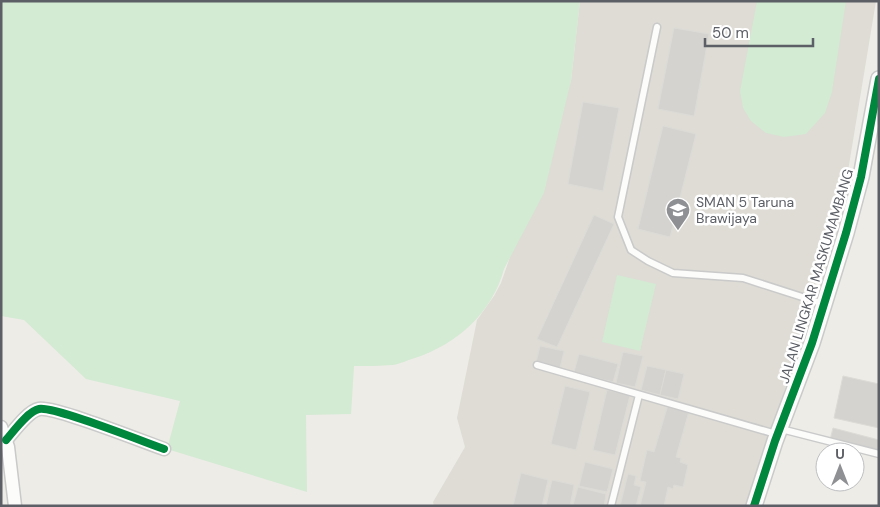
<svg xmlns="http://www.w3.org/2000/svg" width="880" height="507" viewBox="0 0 880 507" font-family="'DM Sans',sans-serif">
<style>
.education{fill:#dedcd5}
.green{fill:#d3ead3}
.building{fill:#d4d3d0;stroke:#dcdbd6}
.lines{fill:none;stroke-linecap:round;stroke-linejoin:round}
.service-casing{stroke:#c9cac9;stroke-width:9}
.minor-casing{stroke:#c9cac9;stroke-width:15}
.tertiary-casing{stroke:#c9cac9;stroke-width:18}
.service{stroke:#fcfcfb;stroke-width:6}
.minor{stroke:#fcfcfb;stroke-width:12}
.tertiary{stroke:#fcfcfb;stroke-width:15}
.cycleway-casing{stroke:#fff;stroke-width:11}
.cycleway{stroke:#00873e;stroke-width:8}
.labels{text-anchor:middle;stroke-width:5;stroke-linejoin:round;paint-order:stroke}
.poi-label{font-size:14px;fill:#5c5f66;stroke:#fff;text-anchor:start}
.street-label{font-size:14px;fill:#5c5f66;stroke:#fff}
</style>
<rect width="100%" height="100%" fill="#edece7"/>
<polygon class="education" points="580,1 876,1 848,171 751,506 434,506 433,502 465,447 457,418 477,320 494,296 501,283 571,81"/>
<g class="green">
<path d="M1,1h579l-9,80 -27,112 -40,76c-12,44 -47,75 -89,89 -7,2 -15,6 -22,7 -13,1 -26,1 -39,1l-3,48 -45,1 1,77 -140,-43 13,-48 -94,-22 -62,-59 -23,-4z"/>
<polygon points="757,1 846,1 832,92 825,113 806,134 784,137 766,133 751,121 743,108 740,91"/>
<polygon points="617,275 656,284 640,351 602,342"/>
</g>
<g class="building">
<polygon points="674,28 709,34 694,116 658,109"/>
<polygon points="583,102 619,108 603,191 568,184"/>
<polygon points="663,126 696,134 670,237 638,229"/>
<polygon points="594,215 614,224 557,347 537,339"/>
<polygon points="540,346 564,351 560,368 536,363"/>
<polygon points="623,352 643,356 635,387 616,383"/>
<polygon points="579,354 618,364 613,382 574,372"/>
<polygon points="647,366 666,370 660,395 641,390"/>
<polygon points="666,370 684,374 678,399 660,395"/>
<polygon points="843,376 879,384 879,428 834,418"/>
<polygon points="565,386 590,392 576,450 551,444"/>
<polygon points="607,390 630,395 615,455 593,450"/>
<polygon points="668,405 689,411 676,457 681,458 680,462 688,465 683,487 674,485 673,489 668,487 664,506 640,506 646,482 640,481 647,450 654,452"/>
<polygon points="833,428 879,440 879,452 830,440"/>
<polygon points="585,462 613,469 607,492 579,486"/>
<polygon points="521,473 548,480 542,506 513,506"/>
<polygon points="628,474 636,476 634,485 641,487 636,506 620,506"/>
<polygon points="552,480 574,485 570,506 546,506"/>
<polygon points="578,487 606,494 604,506 573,505"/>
</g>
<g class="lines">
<defs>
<g id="service">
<polyline points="657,27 618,217 631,250 648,261 673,273 743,278 824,304"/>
<polyline points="537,365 776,434"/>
<polyline points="781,429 879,454"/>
<polyline points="611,506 639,395"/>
</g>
<g id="minor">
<polyline points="1,427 8,447 15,506"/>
<path d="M6,440c7,-8 22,-29 33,-31 15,-3 105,33 125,40"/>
</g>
<polyline id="tertiary" points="754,506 775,441 812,343 846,233 861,177 879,79"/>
</defs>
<use href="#service" class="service-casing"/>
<use href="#minor" class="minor-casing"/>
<use href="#tertiary" class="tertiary-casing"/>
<use href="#service" class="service"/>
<use href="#minor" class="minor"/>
<use href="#tertiary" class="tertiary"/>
<defs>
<g id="cycleway">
<path d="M6,440c7,-8 22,-29 33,-31 15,-3 105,33 125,40"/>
<polyline points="754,506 775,441 812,343 846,233 861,177 879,79"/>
</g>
</defs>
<use href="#cycleway" class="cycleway-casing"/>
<use href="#cycleway" class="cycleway"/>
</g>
<defs>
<symbol id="school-pin" viewBox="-11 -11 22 30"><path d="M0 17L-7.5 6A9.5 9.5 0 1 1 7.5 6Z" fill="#8f9093" stroke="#fff"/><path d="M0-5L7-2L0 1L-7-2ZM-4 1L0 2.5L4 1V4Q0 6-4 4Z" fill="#fff"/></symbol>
</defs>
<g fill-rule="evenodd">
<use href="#school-pin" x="664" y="196" width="28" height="38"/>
</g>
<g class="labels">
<g class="poi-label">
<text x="696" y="207">SMAN 5 Taruna<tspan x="696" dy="16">Brawijaya</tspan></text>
</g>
<g class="street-label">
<text transform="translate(816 276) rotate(-73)" y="5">JALAN LINGKAR MASKUMAMBANG</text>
</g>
</g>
<rect width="880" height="507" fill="none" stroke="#5c5f66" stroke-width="5"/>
<g transform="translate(840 467)"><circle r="24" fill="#ffffff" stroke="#bebfc2"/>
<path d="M0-4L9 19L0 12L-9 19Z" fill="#8f9093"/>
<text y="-8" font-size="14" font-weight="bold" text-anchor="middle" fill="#5c5f66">U</text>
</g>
<path d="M705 38v8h108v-8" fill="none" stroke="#5c5f66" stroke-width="2.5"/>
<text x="712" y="38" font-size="15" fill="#5c5f66" stroke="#ffffff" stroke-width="4" paint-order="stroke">50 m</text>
</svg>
